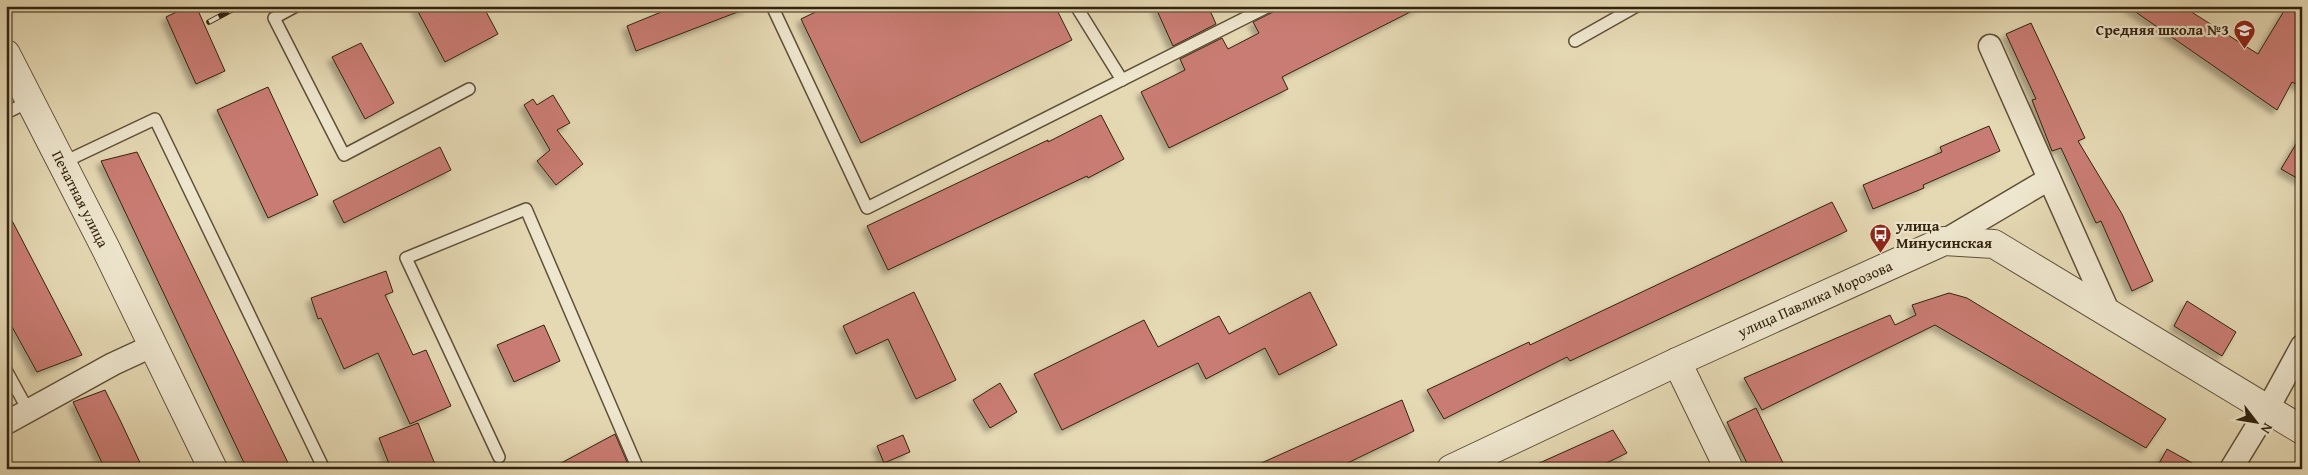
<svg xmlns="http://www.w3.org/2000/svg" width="2308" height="475" viewBox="0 0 2308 475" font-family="'Gentium Book Plus',serif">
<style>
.building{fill:#c97c73;stroke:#32230e;filter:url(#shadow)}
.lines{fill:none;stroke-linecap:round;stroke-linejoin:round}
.service-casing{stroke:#5f5038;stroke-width:14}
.minor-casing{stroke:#5f5038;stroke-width:25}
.tertiary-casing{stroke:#5f5038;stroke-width:30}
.service{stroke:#eee6ce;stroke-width:11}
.minor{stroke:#eee6ce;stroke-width:22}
.tertiary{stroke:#eee6ce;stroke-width:28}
.rail-casing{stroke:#32230e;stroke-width:5.5}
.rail{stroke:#eee6ce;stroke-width:4;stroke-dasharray:11;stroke-linecap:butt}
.labels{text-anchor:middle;stroke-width:4.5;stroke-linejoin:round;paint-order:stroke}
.poi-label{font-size:15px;font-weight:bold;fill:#32230e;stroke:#eee6ce;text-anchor:end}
.street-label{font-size:15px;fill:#32230e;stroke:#eee6ce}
</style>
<defs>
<filter id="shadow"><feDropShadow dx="-4.5" dy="4.5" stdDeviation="2.5" flood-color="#0004"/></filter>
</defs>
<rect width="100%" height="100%" fill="#e5d9b4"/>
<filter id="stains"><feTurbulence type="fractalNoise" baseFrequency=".004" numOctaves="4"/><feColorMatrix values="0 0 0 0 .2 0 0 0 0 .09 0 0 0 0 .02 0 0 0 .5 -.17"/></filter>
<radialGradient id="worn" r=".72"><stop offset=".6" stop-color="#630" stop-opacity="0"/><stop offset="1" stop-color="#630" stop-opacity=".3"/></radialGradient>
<g class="building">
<polygon points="189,6 196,6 225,71 196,84 166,17"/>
<polygon points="415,6 483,6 498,34 445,62"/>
<polygon points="676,6 747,6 748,8 636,51 627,26"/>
<polygon points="828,6 1055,6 1072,40 861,143 801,19"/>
<polygon points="1155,6 1208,6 1216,24 1173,46"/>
<polygon points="1276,6 1422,6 1282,77 1288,89 1169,148 1141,92 1185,70 1180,59 1222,38 1228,49 1259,33 1253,22 1273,12"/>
<polygon points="2127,6 2182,6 2258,54 2287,6 2302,6 2302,87 2292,82 2277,110"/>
<polygon points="2031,23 2085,138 2078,141 2122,214 2153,281 2132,291 2101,221 2096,223 2061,148 2052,151 2032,100 2036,99 2006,34"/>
<polygon points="361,43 394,103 365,119 332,57"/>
<polygon points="268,87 318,195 268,218 217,110"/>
<polygon points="553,95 570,123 557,130 583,164 556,185 537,161 550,150 524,105 533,99 537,105"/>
<polygon points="1101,115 1124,159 1088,178 1087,176 888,270 867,226 1048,140 1048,142"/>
<polygon points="1989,126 2000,151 1923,185 1924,188 1873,209 1863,185 1942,152 1940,147"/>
<polygon points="2302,134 2302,181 2281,169"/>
<polygon points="440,147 451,170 344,223 333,201"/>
<polygon points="137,152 291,469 247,469 101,161"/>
<polygon points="1832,202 1847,231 1570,361 1567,357 1444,419 1427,390 1529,342 1530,345"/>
<polygon points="6,209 82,355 37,372 6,316"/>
<polygon points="386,271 393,292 385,295 413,355 426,350 451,406 410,424 378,353 344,369 321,318 318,319 311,298"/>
<polygon points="914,292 956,380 916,399 888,339 856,354 843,326"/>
<polygon points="1310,292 1337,345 1279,375 1265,348 1206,379 1198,363 1062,430 1034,374 1144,320 1158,347 1219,316 1229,334"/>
<polygon points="1949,293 1967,298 2166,419 2146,448 1935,325 1762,410 1744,378 1890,315 1895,325 1916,315 1912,305"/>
<polygon points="2187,301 2236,332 2222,356 2174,326"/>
<polygon points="544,325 560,361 514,382 497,345"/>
<polygon points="1000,383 1017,412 990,428 973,400"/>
<polygon points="105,390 121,422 143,469 105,469 73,402"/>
<polygon points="1402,400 1414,431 1335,469 1248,469"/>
<polygon points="1756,408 1786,469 1750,469 1736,441 1727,422"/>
<polygon points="418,423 437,469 391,469 379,438"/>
<polygon points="1613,430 1627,453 1594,469 1526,469"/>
<polygon points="615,434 630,469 550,469"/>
<polygon points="903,435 910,452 884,463 877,446"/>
<polygon points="2167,449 2203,469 2156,469"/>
</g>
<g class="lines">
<defs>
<g id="service">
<polyline points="296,6 274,18 344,155 469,89"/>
<polyline points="772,6 867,208 1269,6"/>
<polyline points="1076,6 1122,80"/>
<polyline points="1575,41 1637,6"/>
<polyline points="6,113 30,101"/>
<polyline points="62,163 155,119 324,469"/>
<polyline points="6,370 28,410"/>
<polyline points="499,457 406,258 526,209 638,469"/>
</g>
<g id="minor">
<polyline points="1990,46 2109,313"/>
<polyline points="1944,241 2049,179"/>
<polyline points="6,423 113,364 152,346"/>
<polyline points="2231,469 2267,410 2302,346"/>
</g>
<g id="tertiary">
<polyline points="6,54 106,249 213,469"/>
<polyline points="1677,362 1729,469"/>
<polyline points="1451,469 1677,362 1944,241 1994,244 2302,430"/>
</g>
</defs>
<use href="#service" class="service-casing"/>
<use href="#minor" class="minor-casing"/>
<use href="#tertiary" class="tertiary-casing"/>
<use href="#service" class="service"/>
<use href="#minor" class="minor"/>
<use href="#tertiary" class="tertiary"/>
<defs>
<polyline id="rail" points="209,22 239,6"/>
</defs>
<use href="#rail" class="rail-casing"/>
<use href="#rail" class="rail"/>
</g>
<defs>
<symbol id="school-pin" viewBox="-11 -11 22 30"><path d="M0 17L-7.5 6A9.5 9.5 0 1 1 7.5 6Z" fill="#8f2418" stroke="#eee6ce"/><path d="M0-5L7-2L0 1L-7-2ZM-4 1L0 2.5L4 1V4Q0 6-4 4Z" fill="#fff"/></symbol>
<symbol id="bus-pin" viewBox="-11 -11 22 30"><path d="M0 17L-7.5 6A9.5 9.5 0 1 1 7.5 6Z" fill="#8f2418" stroke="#eee6ce"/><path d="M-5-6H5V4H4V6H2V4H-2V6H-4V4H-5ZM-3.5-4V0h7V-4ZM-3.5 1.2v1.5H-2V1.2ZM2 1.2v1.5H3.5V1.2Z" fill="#fff"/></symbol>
</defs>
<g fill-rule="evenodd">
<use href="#school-pin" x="2232" y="18" width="25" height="34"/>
<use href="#bus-pin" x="1868" y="222" width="25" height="34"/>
</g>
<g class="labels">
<g class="poi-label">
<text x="2229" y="35">Средняя школа №3</text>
<text x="1896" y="231" text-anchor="start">улица<tspan x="1896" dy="17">Минусинская</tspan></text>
</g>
<g class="street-label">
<text transform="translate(80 199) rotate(63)" y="5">Печатная улица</text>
<text transform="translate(1815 299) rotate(-24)" y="5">улица Павлика Морозова</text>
</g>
</g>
<rect width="2308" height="475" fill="none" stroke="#e5d9b4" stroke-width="25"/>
<rect x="8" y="8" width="2293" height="460" fill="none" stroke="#32230e" stroke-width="2.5"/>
<rect x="12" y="12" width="2283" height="450" fill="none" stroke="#32230e"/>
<g transform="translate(2256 422) rotate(121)" stroke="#eee6ce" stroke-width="4" paint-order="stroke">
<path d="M0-4L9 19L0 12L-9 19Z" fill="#32230e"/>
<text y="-8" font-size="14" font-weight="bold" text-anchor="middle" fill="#32230e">N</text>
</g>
<rect width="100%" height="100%" filter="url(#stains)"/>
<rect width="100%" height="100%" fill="url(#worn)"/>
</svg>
